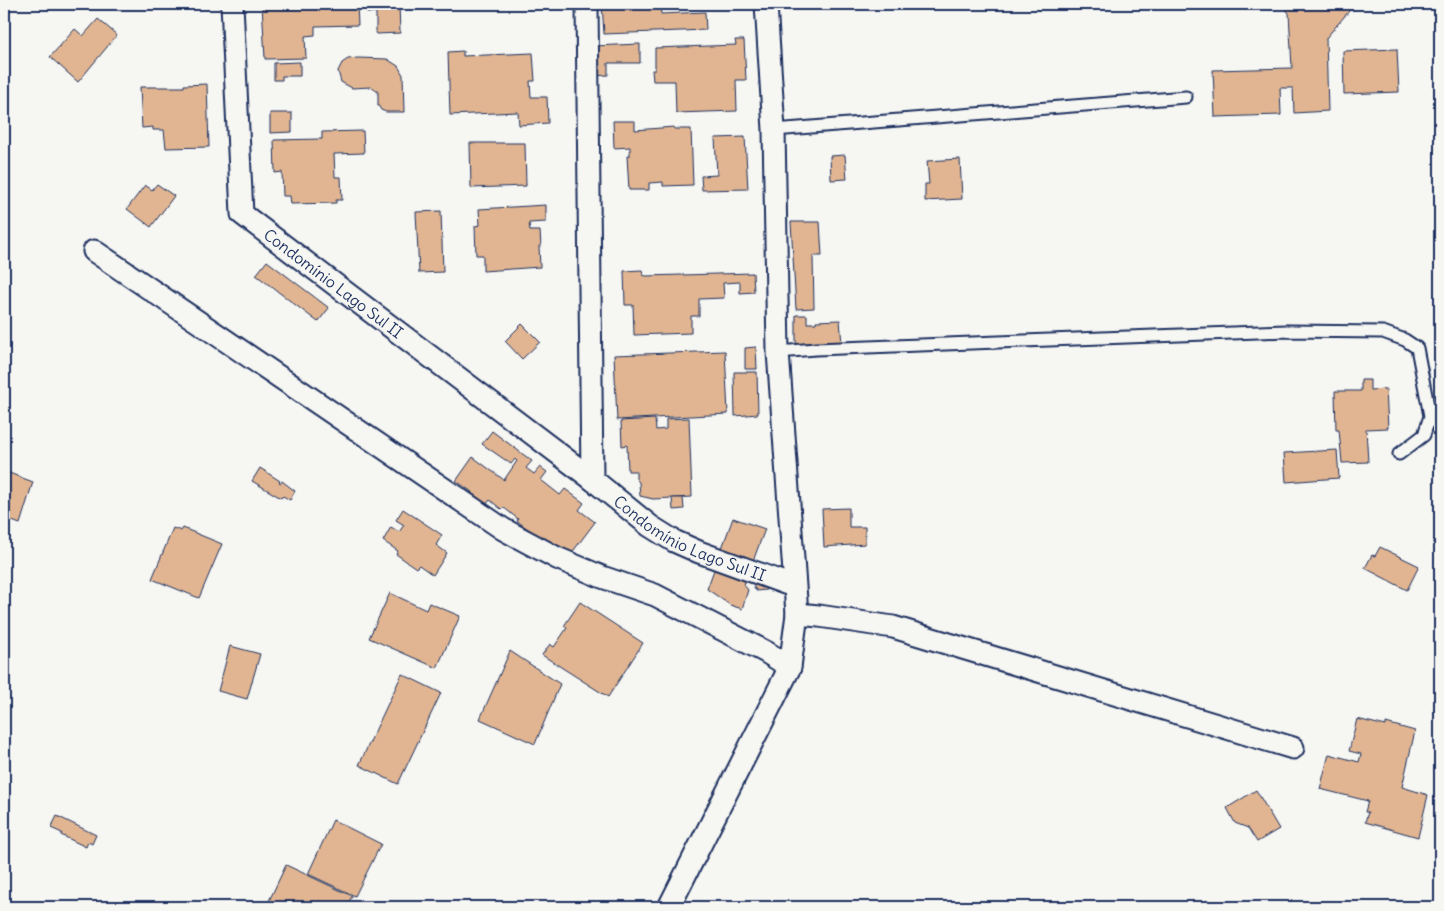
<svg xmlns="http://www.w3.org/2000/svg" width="1444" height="911" viewBox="0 0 1444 911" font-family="Delius,sans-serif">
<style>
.building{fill:#e1b591;stroke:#1b2f5e}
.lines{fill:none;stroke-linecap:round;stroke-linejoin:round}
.service-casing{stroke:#1b2f5e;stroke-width:15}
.minor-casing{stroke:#1b2f5e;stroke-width:25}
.service{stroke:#f6f6f2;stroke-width:11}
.minor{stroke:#f6f6f2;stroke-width:21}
.labels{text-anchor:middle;stroke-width:4;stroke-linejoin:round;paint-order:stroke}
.street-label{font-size:16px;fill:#1b2f5e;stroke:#f6f6f2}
</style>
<rect width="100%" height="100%" fill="#f6f6f2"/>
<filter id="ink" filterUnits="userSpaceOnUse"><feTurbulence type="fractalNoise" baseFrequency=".02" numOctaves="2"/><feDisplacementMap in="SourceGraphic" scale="10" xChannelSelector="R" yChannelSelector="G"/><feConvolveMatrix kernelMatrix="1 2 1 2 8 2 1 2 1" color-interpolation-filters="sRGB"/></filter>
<g filter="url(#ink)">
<g class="building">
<polygon points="129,4 155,4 155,7 130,8"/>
<polygon points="262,4 357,4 358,25 315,26 315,35 305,36 306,58 265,59"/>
<polygon points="367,4 399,4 400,33 376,34 376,12 367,13"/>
<polygon points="602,4 660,4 661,14 705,12 706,30 604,34"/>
<polygon points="1281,4 1355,4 1326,38 1328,111 1294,113 1293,88 1280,88 1281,115 1215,117 1213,70 1292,68 1289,13"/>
<polygon points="98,19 117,35 78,82 50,57 75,29 83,36"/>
<polygon points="735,40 744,40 746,80 736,80 737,111 676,113 675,81 653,81 652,70 655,70 655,48 736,45"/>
<polygon points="640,44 640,63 608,63 608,75 595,76 593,46"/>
<polygon points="1397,49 1399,92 1344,94 1343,51"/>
<polygon points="463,51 463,56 533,53 535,81 530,81 531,97 547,97 548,123 519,125 518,112 450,115 448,52"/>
<polygon points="358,58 387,59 398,66 403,75 404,112 386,112 381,110 378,105 378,92 371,87 352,88 341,82 338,71 342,63 348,59"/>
<polygon points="300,62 300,76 282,76 282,80 274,80 274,63"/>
<polygon points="207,84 209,147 166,148 164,130 153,130 153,127 142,128 140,87 184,87 184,85"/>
<polygon points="270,113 292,113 292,132 270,133"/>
<polygon points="613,121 635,121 635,130 674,127 674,129 691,129 693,185 663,186 663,182 649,183 649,190 629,190 627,156 630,156 630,147 614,148"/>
<polygon points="363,131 364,153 334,154 335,177 341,177 342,200 336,200 336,203 291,204 290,196 283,196 282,172 275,173 274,140 322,139 322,132"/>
<polygon points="745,137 748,189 702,190 701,176 717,175 715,138"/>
<polygon points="470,143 525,143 526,186 471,188"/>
<polygon points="845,155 847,179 831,180 830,156"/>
<polygon points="960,159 962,199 925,201 925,184 929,184 927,161"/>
<polygon points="157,184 174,196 151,227 127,209 145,185 152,190"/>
<polygon points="546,205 546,222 529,223 530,231 540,231 541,246 539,246 540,267 483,271 483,255 476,255 475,226 480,225 479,209"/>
<polygon points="441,211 443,272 419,273 416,212"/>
<polygon points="791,222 820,222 822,256 813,256 814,308 796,309"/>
<polygon points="267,261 329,308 318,322 256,275"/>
<polygon points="642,270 643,275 646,276 753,273 754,292 740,293 740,282 723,283 724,298 699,299 699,316 691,316 691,333 634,335 633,305 625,305 624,271"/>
<polygon points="796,315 807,315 807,323 816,323 816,321 840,320 842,344 796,352"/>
<polygon points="522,324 540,342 522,359 505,341"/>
<polygon points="756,347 757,369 745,369 745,348"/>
<polygon points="725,351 728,414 617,420 614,355"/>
<polygon points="734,372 757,372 758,414 735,416"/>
<polygon points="1361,380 1370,380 1370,390 1386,389 1388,428 1366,429 1368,462 1342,463 1339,430 1336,430 1335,391 1361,391"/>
<polygon points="689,418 692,497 653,499 640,496 639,482 636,479 636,471 628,471 627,445 622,446 621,421 655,419 656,430 666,429 666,419"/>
<polygon points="492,431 532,461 526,468 534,474 540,467 547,472 541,480 560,495 565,489 584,503 579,510 595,522 568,558 517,521 518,519 503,507 501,509 490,500 478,515 463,504 472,492 456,481 473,457 504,480 517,461 515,459 511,464 482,444"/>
<polygon points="1337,450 1339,478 1286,482 1284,453"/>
<polygon points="260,468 280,481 279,482 281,483 282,481 295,491 290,500 283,496 281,498 252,481"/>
<polygon points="4,471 33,482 20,524 4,518"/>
<polygon points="672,498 683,498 684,509 673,510"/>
<polygon points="849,508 849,527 865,527 865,544 824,547 822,509"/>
<polygon points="403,509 442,535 436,545 447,553 433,575 419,565 416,568 396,554 398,551 383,541 391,527 399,532 404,525 396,520"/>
<polygon points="733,518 765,529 744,585 748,590 742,609 730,605 707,589"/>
<polygon points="173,528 181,531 183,528 222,544 199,598 152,579"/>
<polygon points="1380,547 1419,566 1407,590 1365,568 1372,555 1375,556"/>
<polygon points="754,575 766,577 766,590 756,591 756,589 754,589"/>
<polygon points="390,593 426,610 429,603 460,616 437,668 369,638"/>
<polygon points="580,602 643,643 608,697 542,655 550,644 554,647 567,628 564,626"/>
<polygon points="230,646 260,654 247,699 218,691"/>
<polygon points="510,651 560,684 535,744 480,719"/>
<polygon points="402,674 441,693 398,784 359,765"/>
<polygon points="1357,719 1386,726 1386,723 1415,731 1402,787 1428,795 1418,837 1365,822 1368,812 1365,812 1368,801 1320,789 1329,754 1359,762 1361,754 1349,751"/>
<polygon points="1256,790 1279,829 1257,842 1248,828 1235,823 1227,808"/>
<polygon points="57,816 96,835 92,844 88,842 86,847 61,835 62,833 51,828"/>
<polygon points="333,820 381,844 355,896 308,874"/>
<polygon points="286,865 352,896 347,907 276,907 268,903"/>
</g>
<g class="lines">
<defs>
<g id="service">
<polyline points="774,130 1186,97"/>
<polyline points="778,352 816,349 1287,331 1383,332 1405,340 1417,348 1430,416 1424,435 1399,454"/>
</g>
<g id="minor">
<path id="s1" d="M232,4l10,210 350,265 58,47 24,15 25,11 94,34"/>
<polyline points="587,4 592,479"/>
<polyline points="94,251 503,529 557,558 602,577 655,595 766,652 790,667"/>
<polyline points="797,614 819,616 893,627 1293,748"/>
<polyline points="669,907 790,667 797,614 778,352 774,130 766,4"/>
</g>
</defs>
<use href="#service" class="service-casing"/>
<use href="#minor" class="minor-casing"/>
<use href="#service" class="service"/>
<use href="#minor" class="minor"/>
</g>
</g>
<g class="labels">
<g class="street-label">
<text dy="6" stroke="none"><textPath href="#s1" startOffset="325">Condomínio Lago Sul II</textPath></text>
<text dy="6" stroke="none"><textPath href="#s1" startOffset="765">Condomínio Lago Sul II</textPath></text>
</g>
</g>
<rect width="1444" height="911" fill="none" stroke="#f6f6f2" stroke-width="20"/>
<rect x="10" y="10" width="1424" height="891" fill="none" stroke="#1b2f5e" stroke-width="2" filter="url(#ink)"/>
</svg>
